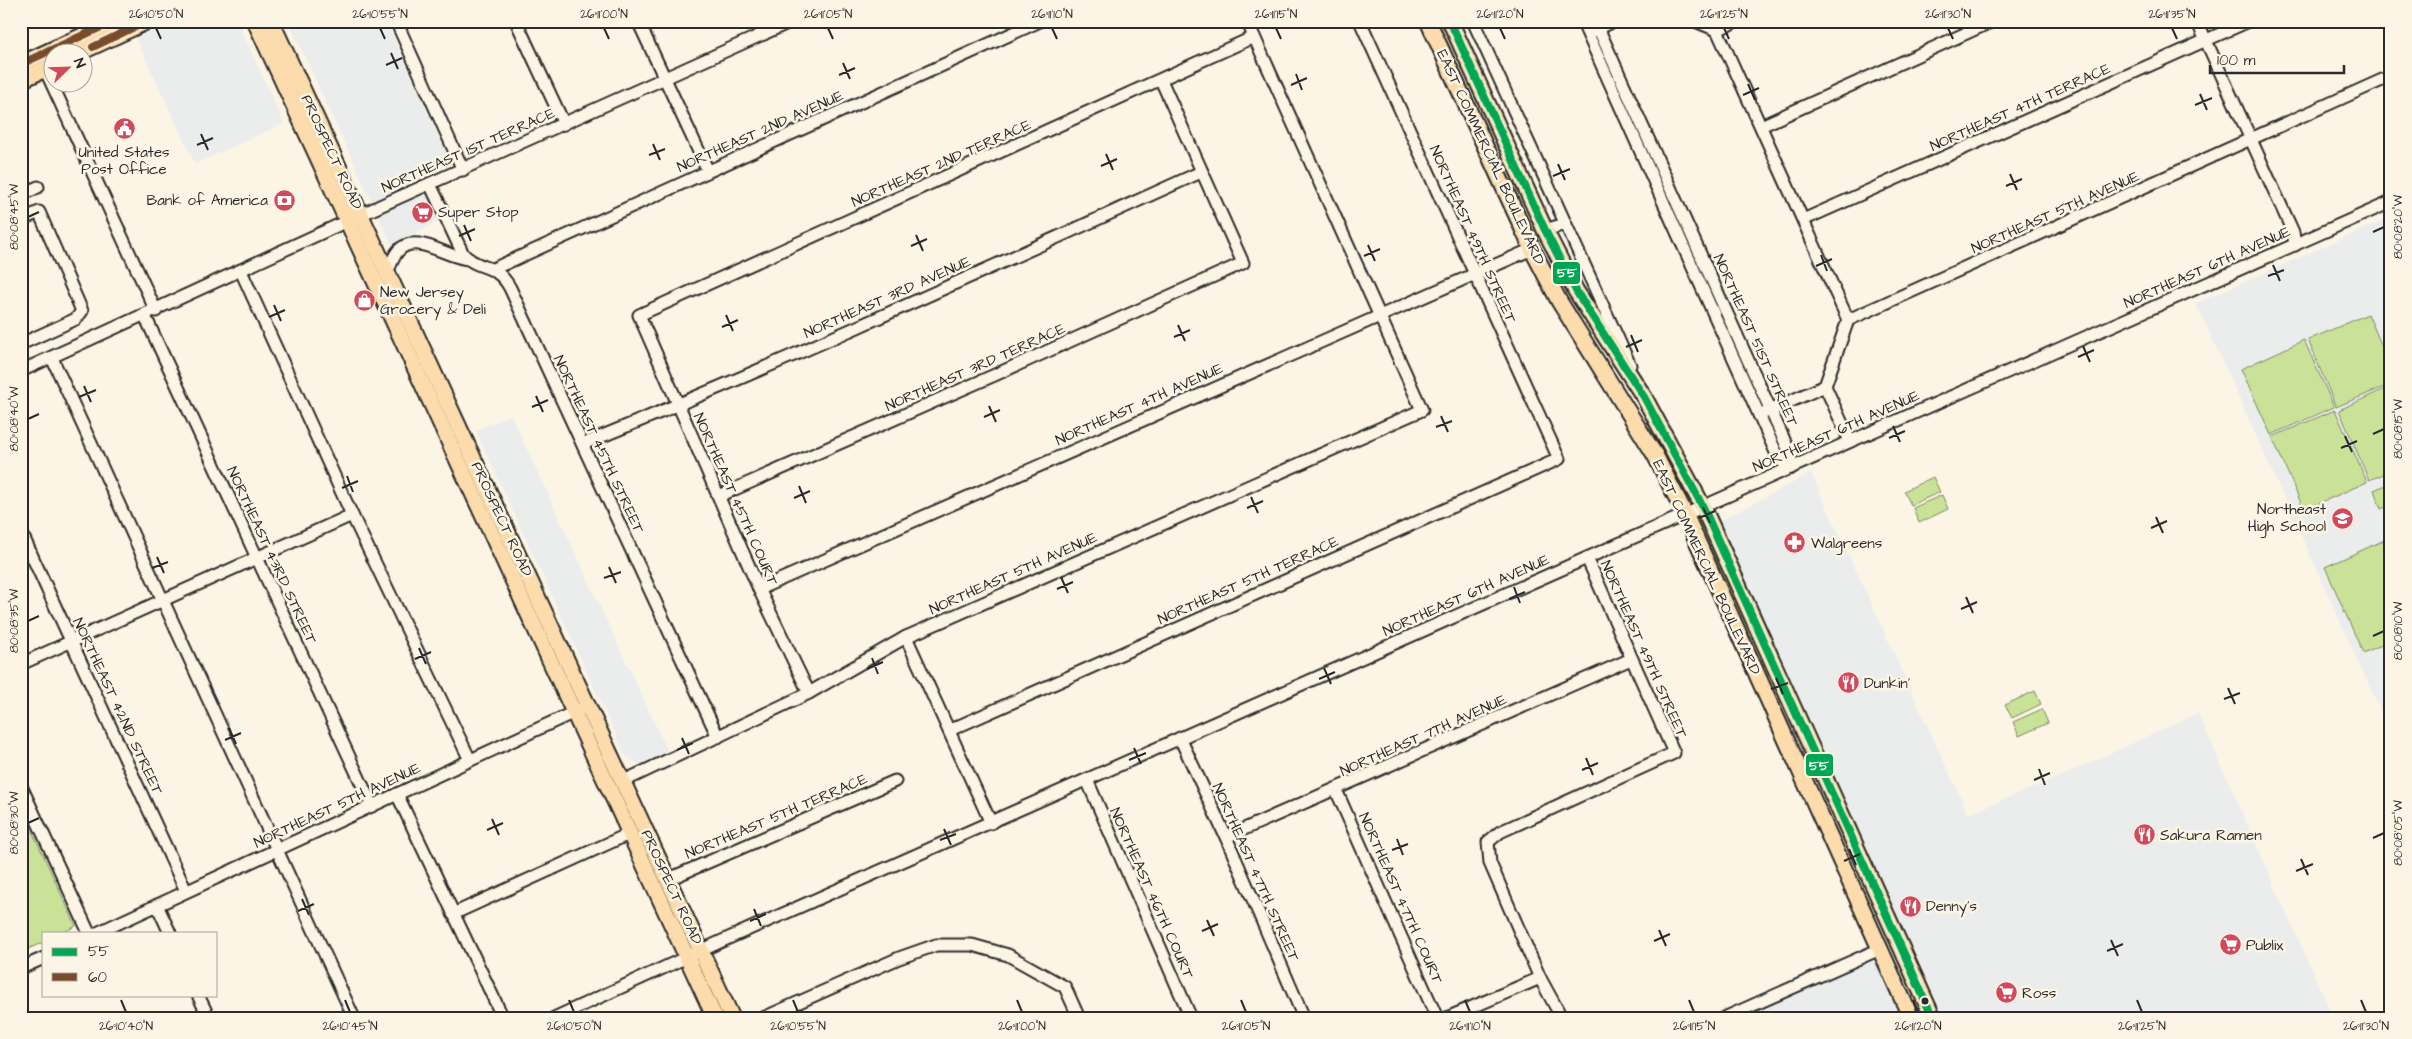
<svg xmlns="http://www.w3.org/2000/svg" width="2412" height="1039" viewBox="0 0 2412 1039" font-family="'Architects Daughter',sans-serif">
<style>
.built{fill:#ebecec}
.green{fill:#cae298;stroke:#7a8662}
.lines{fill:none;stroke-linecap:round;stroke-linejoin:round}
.minor-casing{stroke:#2b2b2b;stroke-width:15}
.major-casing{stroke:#2b2b2b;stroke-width:19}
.minor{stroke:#fcf5e5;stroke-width:11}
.major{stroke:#fcdcac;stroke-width:15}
.bus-1-casing{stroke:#fcf5e5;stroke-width:11}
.bus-2-casing{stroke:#fcf5e5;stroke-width:11}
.bus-1{stroke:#00a651;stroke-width:8}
.bus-2{stroke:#7a4b2a;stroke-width:8}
.ticks{fill:none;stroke:#2b2b2b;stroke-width:2}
.bus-dot{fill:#2b2b2b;stroke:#fcf5e5;stroke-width:2}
.labels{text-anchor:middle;stroke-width:5;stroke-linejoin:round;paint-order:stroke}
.street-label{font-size:15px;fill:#2b2b2b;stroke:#fcf5e5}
.poi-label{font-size:15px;fill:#2b2b2b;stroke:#fcf5e5;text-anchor:start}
.line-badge{stroke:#fcf5e5;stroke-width:2}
.badge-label{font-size:14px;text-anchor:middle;font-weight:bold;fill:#fff}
.neatline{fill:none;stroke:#2b2b2b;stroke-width:2}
.ticks-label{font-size:12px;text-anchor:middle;fill:#2b2b2b}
</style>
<rect width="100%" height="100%" fill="#fcf5e5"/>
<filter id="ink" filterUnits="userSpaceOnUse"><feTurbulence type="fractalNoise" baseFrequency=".02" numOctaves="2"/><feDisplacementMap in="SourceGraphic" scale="10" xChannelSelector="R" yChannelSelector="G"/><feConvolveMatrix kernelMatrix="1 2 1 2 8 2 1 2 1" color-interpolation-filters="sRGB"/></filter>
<g filter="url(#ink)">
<g class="built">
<polygon points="172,21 237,21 284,123 195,164 136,38"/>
<polygon points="288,21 386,21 451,164 421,180 439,221 392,245"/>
<polygon points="2391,217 2391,734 2196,303"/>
<polygon points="511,415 668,752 640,765 625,755 476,431"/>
<polygon points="1811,473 1968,814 2064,775 2198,713 2333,1018 1944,1018 1720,521"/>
<polygon points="1875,956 1902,1018 1740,1018"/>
</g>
<g class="green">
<polygon points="2368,314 2391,367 2391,384 2336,407 2308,340"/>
<polygon points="2304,340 2334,407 2271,435 2241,369"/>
<polygon points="2391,386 2391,471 2369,480 2339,410"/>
<polygon points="2335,410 2367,482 2304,510 2272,437"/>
<polygon points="1933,477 1940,492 1911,505 1904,491"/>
<polygon points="2391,483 2391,505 2381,509 2374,490"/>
<polygon points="1942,495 1948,509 1919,523 1913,508"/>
<polygon points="2391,537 2391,641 2363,653 2325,567"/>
<polygon points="2035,691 2041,704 2012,718 2005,705"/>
<polygon points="2042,709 2048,723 2019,736 2013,722"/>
<polygon points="21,807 76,926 62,933 44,933 44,942 21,952"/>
</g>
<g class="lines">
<defs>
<g id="minor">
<polyline points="396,21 463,170"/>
<polyline points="516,21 564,124"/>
<polyline points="638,21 708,171"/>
<polyline points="758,21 764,34"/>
<polyline points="1473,21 1630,365"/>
<polyline points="1582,21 1779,459 1791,468"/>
<polyline points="1595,21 1790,453 1791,468"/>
<polyline points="1695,21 1717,30 1736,21"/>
<polyline points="2197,21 2293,232 2295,245"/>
<polyline points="1717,30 1848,320"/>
<polyline points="1593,31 1614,21"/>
<polyline points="45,69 156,311"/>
<polyline points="1761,126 1993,21"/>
<path d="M430,184l33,70c15,17 33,8 47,34l208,449"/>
<polyline points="21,195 38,187"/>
<polyline points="21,220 39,212 82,311 76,319 21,344"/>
<polyline points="1803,220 2249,21"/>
<polyline points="1545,230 1565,224"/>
<polyline points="493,269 1040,21"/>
<polyline points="241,271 352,515 470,760"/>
<path d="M387,272c4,-7 6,-15 11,-21 18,-20 50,8 71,8"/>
<polyline points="145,316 372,806"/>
<polyline points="52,358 354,1018"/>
<polyline points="21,371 382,205 792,21"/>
<polyline points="1825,386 1850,441"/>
<polyline points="1759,415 1825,386 1848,320 2391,76"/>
<path d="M583,444c209,-85 413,-179 618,-272"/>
<polyline points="719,496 997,374 1243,263 1161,80"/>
<polyline points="21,532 186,891"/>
<polyline points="759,589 1532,249"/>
<polyline points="906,637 991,823"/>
<polyline points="21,664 352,515"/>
<polyline points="809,693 759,589 639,315 1254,37"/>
<polyline points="950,730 1559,459 1360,21"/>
<polyline points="1180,738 1226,837 1304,1018"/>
<polyline points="1087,780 1191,1018"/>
<polyline points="624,781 809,693 906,637 1422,410 1247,21"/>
<polyline points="21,786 89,933"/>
<polyline points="1336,790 1437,1018"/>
<polyline points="397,794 503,1018"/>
<polyline points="1226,837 1631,659"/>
<polyline points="669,879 895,781"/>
<polyline points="157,905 170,933"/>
<polyline points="453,914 631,833"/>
<polyline points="97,933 581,709"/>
<polyline points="21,968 44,958"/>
<polyline points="198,995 209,1018"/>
<polyline points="1558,1011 1540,978 1490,863 1488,842 1500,832 1674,753 1587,558"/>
<polyline points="554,1018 722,941 2391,202"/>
<polyline points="763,1018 899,958 936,945 972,945 1008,955 1065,987 1079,1018"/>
<polyline points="1447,1018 1540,978"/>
<polyline points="1724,1018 1880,949"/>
</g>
<g id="major">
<polyline points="255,21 715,1018"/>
<polyline points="271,21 732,1018"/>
<polyline points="1428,21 1532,249 1559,301 1655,455 1685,514 1911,1018"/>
<polyline points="1450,21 1545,230 1576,291 1644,397 1703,507 1933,1018"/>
<polyline points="81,52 148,21"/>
<polyline points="21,64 115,21"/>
<polyline points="21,80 52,66"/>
</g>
</defs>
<use href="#minor" class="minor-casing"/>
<use href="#major" class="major-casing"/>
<use href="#minor" class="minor"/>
<use href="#major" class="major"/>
<defs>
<polyline id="bus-1" points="1450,21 1545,230 1576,291 1644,397 1703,507 1933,1018"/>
<g id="bus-2">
<polyline points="93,47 147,21"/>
<polyline points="21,64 114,21"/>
</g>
</defs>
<use href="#bus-1" class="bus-1-casing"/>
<use href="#bus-2" class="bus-2-casing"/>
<use href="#bus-1" class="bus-1"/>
<use href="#bus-2" class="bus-2"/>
</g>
</g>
<path class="ticks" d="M156,28l5,11M380,28l5,11M604,28l5,11M828,28l5,11M1052,28l5,11M1276,28l5,11M1500,28l5,11M1724,28l5,11M1948,28l5,11M2172,28l5,11M391,53l7,16M843,63l7,16M386,65l16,-7M1296,74l6,16M839,75l16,-7M1748,84l7,16M1291,85l16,-7M2200,94l7,16M1743,95l16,-7M2195,105l17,-7M201,134l7,16M653,144l7,16M197,145l16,-7M1106,154l7,16M649,155l16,-6M1558,164l7,16M1101,166l16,-7M2010,174l7,16M1553,176l17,-7M2006,186l16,-7M28,217l11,-5M464,225l7,16M2373,232l11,-5M916,235l7,16M459,236l16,-7M1368,245l7,16M911,246l16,-7M1821,255l6,16M1364,256l16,-7M2273,265l7,16M1816,266l16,-7M2268,276l16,-6M274,305l7,16M726,315l7,16M269,317l16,-7M1178,325l7,16M722,327l16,-7M1631,335l7,17M1174,337l16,-7M2083,346l7,16M1626,347l16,-7M2078,357l16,-7M84,386l7,16M536,396l7,16M79,397l17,-7M989,406l7,16M532,407l16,-7M1441,416l7,16M984,417l16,-7M28,419l11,-5M1893,426l7,16M1436,427l16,-6M2373,434l11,-5M2345,436l7,16M1889,438l16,-7M2341,448l16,-7M347,476l6,16M799,486l7,17M342,488l16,-7M1251,497l7,16M794,498l16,-7M1703,507l7,16M1247,508l16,-7M2156,517l7,16M1699,518l16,-7M2151,528l16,-7M157,557l7,16M609,567l7,16M152,568l16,-6M1061,577l7,16M604,578l17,-6M1514,587l6,16M1057,589l16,-7M1966,597l7,16M1509,599l16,-7M1961,609l16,-7M28,621l11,-5M2373,636l11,-5M419,648l7,16M872,658l6,16M415,659l16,-7M1324,668l7,16M867,669l16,-7M1776,678l7,16M1319,679l16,-7M2228,688l7,16M1771,689l17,-6M2224,699l16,-6M229,728l7,16M682,738l7,16M225,740l16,-7M1134,748l7,16M677,750l16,-7M1586,758l7,17M1129,760l17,-7M2039,769l6,16M1582,770l16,-7M2034,780l16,-7M492,819l7,16M28,823l11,-5M944,829l7,16M487,830l16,-7M2373,838l11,-5M1397,839l6,16M940,840l16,-6M1849,849l7,16M1392,850l16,-6M2301,859l7,16M1844,861l16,-7M2296,871l17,-7M302,899l7,16M754,909l7,17M298,911l16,-7M1207,920l7,16M750,921l16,-7M1659,930l7,16M1202,931l16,-7M2111,940l7,16M1654,941l16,-7M2107,951l16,-7M121,1000l5,12M345,1000l5,12M569,1000l5,12M793,1000l5,12M1017,1000l5,12M1241,1000l5,12M1465,1000l5,12M1689,1000l5,12M1913,1000l5,12M2137,1000l5,12M2361,1000l5,12"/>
<defs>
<symbol id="civic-disc" viewBox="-11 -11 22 22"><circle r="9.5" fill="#d1495b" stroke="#fcf5e5"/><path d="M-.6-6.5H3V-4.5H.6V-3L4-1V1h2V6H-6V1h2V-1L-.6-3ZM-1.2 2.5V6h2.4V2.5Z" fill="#fff"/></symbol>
<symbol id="bank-disc" viewBox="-11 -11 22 22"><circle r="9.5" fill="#d1495b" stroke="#fcf5e5"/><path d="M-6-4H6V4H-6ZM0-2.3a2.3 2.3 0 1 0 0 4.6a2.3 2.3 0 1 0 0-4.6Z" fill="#fff"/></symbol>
<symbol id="supermarket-disc" viewBox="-11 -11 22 22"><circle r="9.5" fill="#d1495b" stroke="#fcf5e5"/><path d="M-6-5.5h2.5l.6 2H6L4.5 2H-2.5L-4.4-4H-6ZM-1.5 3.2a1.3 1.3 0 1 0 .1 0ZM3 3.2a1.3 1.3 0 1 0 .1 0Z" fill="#fff"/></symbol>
<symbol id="shop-disc" viewBox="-11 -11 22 22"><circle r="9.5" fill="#d1495b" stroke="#fcf5e5"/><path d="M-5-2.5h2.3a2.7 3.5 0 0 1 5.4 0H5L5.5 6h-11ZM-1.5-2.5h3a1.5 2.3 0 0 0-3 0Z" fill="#fff"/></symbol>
<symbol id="school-disc" viewBox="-11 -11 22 22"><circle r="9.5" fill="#d1495b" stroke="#fcf5e5"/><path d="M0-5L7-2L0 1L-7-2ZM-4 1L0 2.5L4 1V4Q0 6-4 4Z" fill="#fff"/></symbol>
<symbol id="pharmacy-disc" viewBox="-11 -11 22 22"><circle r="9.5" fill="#d1495b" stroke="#fcf5e5"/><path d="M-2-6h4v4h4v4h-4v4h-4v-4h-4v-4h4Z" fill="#fff"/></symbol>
<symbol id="restaurant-disc" viewBox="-11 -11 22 22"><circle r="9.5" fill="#d1495b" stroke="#fcf5e5"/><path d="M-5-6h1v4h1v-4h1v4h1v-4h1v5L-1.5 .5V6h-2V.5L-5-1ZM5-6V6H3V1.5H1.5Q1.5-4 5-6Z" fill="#fff"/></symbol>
</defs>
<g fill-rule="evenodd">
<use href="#civic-disc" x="112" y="116" width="25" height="25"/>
<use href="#bank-disc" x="272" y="188" width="25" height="25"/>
<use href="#supermarket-disc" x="410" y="200" width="25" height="25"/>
<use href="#shop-disc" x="352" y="288" width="25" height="25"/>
<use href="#school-disc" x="2330" y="506" width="25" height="25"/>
<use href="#pharmacy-disc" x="1782" y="530" width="25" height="25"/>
<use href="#restaurant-disc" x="1836" y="670" width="25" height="25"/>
<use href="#restaurant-disc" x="2132" y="822" width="25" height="25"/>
<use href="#restaurant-disc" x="1898" y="894" width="25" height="25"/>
<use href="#supermarket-disc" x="2218" y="932" width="25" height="25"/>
<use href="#supermarket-disc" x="1994" y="980" width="25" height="25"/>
</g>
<circle class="bus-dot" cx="1925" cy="1001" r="4.5"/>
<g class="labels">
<g class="street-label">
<text transform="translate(2020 107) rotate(-24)" y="5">NORTHEAST 4TH TERRACE</text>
<text transform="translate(760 131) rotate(-24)" y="5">NORTHEAST 2ND AVENUE</text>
<text transform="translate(468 150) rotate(-24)" y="5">NORTHEAST 1ST TERRACE</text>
<text transform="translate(332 152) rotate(65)" y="5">PROSPECT ROAD</text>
<text transform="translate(1491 157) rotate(65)" y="5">EAST COMMERCIAL BOULEVARD</text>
<text transform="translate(941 163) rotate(-24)" y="5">NORTHEAST 2ND TERRACE</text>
<text transform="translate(2055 212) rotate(-24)" y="5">NORTHEAST 5TH AVENUE</text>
<text transform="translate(1473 234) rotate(66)" y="5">NORTHEAST 49TH STREET</text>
<text transform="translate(2207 267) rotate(-24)" y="5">NORTHEAST 6TH AVENUE</text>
<text transform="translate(887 297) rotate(-24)" y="5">NORTHEAST 3RD AVENUE</text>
<text transform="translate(1756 340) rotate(66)" y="5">NORTHEAST 51ST STREET</text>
<text transform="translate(975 367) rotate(-24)" y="5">NORTHEAST 3RD TERRACE</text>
<text transform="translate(1139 404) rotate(-24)" y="5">NORTHEAST 4TH AVENUE</text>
<text transform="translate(1836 431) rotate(-24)" y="5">NORTHEAST 6TH AVENUE</text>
<text transform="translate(599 444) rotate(65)" y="5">NORTHEAST 45TH STREET</text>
<text transform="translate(736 499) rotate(66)" y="5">NORTHEAST 45TH COURT</text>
<text transform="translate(502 519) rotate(65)" y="5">PROSPECT ROAD</text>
<text transform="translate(272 555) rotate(65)" y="5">NORTHEAST 43RD STREET</text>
<text transform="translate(1707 567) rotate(65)" y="5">EAST COMMERCIAL BOULEVARD</text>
<text transform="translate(1013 573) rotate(-24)" y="5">NORTHEAST 5TH AVENUE</text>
<text transform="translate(1248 580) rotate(-24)" y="5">NORTHEAST 5TH TERRACE</text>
<text transform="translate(1466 595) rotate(-24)" y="5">NORTHEAST 6TH AVENUE</text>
<text transform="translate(1644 649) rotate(66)" y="5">NORTHEAST 49TH STREET</text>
<text transform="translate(118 706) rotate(65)" y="5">NORTHEAST 42ND STREET</text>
<text transform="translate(1423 735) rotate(-24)" y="5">NORTHEAST 7TH AVENUE</text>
<text transform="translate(337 805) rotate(-25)" y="5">NORTHEAST 5TH AVENUE</text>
<text transform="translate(776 816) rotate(-23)" y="5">NORTHEAST 5TH TERRACE</text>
<text transform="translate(1256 872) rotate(66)" y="5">NORTHEAST 47TH STREET</text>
<text transform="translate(672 887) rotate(65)" y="5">PROSPECT ROAD</text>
<text transform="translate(1152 893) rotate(66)" y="5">NORTHEAST 46TH COURT</text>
<text transform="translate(1401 898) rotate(66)" y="5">NORTHEAST 47TH COURT</text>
</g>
<g class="poi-label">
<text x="124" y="157" text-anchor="middle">United States<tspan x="124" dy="17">Post Office</tspan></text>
<text x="268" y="205" text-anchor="end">Bank of America</text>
<text x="438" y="217">Super Stop</text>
<text x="380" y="297">New Jersey<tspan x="380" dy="17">Grocery &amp; Deli</tspan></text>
<text x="2326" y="514" text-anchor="end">Northeast<tspan x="2326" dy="17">High School</tspan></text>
<text x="1811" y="548">Walgreens</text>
<text x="1864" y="688">Dunkin'</text>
<text x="2160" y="840">Sakura Ramen</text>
<text x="1926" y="911">Denny's</text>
<text x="2246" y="950">Publix</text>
<text x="2022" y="998">Ross</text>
</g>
</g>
<g class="line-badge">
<rect x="1552" y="261" width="29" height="24" rx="5" fill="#00a651"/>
<rect x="1805" y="753" width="29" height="24" rx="5" fill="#00a651"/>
</g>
<g class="badge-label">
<text x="1567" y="277">55</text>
<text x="1819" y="770">55</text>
</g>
<rect width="2412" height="1039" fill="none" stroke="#fcf5e5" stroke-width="55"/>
<rect x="42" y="932" width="175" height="65" fill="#fcf5e5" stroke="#a8a49b"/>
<rect x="52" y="948" width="25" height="8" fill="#00a651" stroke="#a8a49b"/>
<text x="88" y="956" font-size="15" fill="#2b2b2b">55</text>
<rect x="52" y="973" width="25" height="8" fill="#7a4b2a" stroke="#a8a49b"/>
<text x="88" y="982" font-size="15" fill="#2b2b2b">60</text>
<g transform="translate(68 68) rotate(67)"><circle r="24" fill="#fcf5e5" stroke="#a8a49b"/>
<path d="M0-4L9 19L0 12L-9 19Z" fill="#d1495b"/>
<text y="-8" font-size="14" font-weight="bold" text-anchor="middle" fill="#2b2b2b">N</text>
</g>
<path d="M2210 65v8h134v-8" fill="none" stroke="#2b2b2b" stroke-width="2.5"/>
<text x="2217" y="65" font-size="15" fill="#2b2b2b" stroke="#fcf5e5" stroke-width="4" paint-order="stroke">100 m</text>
<rect x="28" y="28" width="2356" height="984" class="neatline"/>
<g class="ticks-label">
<text x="156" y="18">26°10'50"N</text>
<text x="380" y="18">26°10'55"N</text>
<text x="604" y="18">26°11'00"N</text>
<text x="828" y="18">26°11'05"N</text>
<text x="1052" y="18">26°11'10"N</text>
<text x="1276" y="18">26°11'15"N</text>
<text x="1500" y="18">26°11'20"N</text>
<text x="1724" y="18">26°11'25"N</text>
<text x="1948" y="18">26°11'30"N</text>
<text x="2172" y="18">26°11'35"N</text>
<text transform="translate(14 217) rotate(-90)" y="4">80°08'45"W</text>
<text transform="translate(2398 227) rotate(-90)" y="4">80°08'20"W</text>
<text transform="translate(14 419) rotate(-90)" y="4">80°08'40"W</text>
<text transform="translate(2398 429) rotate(-90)" y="4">80°08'15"W</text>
<text transform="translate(14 621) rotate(-90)" y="4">80°08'35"W</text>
<text transform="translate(2398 631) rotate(-90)" y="4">80°08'10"W</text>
<text transform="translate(14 823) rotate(-90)" y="4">80°08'30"W</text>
<text transform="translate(2398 833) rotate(-90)" y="4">80°08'05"W</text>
<text x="126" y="1030">26°10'40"N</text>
<text x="350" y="1030">26°10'45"N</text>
<text x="574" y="1030">26°10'50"N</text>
<text x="798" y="1030">26°10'55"N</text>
<text x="1022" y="1030">26°11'00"N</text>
<text x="1246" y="1030">26°11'05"N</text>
<text x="1470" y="1030">26°11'10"N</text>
<text x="1694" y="1030">26°11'15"N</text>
<text x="1918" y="1030">26°11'20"N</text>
<text x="2142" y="1030">26°11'25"N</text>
<text x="2366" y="1030">26°11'30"N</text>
</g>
</svg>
